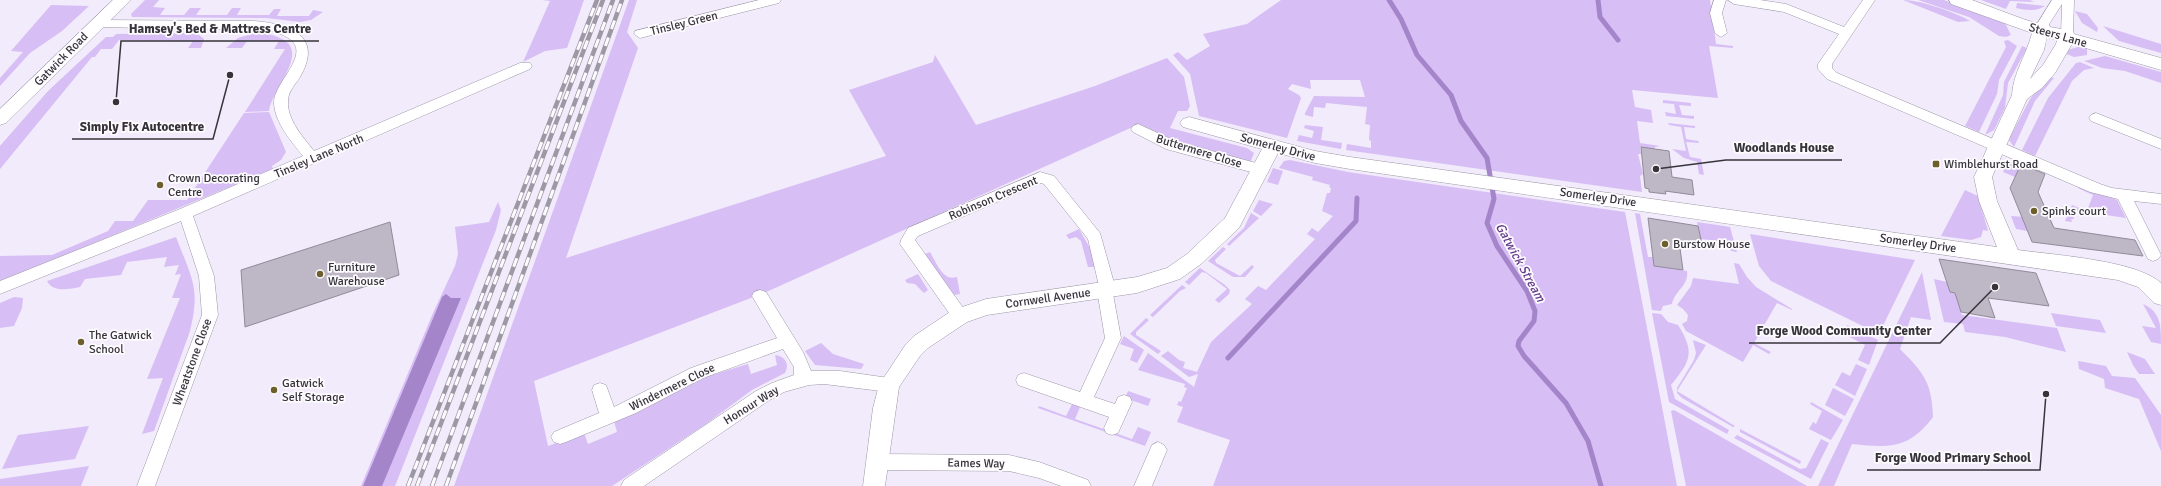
<svg xmlns="http://www.w3.org/2000/svg" width="2161" height="486" viewBox="0 0 2161 486" font-family="Signika,sans-serif">
<style>
.green{fill:#d7bef5}
.water{fill:#a485c9}
.lines{fill:none;stroke-linecap:round;stroke-linejoin:round}
.stream{stroke:#a485c9;stroke-width:5}
.building{fill:#beb7c6;stroke:#908a99}
.minor-casing{stroke:#9c96a5;stroke-width:1}
.tertiary-casing{stroke:#9c96a5;stroke-width:1}
.minor{fill:#fff;fill-rule:evenodd}
.tertiary{fill:#fff;fill-rule:evenodd}
.rail-casing{stroke:#9d99a4;stroke-width:4.5}
.rail{stroke:#fdfbfe;stroke-width:3;stroke-dasharray:9;stroke-linecap:butt}
.poi-dot{fill:#6c5f2c;stroke:#fdfbfe;stroke-width:1.5}
.labels{text-anchor:middle;stroke-width:3.5;stroke-linejoin:round;paint-order:stroke}
.street-label{font-size:12px;fill:#36343a;stroke:#fdfbfe}
.poi-label{font-size:12px;fill:#36343a;stroke:#fdfbfe;text-anchor:start}
.water-label{font-size:13px;font-style:italic;fill:#643b8c;stroke:#fdfbfe}
.leader{fill:none;stroke:#36343a;stroke-width:1.5}
.callout-dot{fill:#36343a;stroke:#fdfbfe;stroke-width:1.5}
.callout-label{font-size:13px;text-anchor:middle;font-weight:bold;fill:#36343a;stroke:#fdfbfe;stroke-width:3.5;stroke-linejoin:round;paint-order:stroke}
</style>
<rect width="100%" height="100%" fill="#f2ebfb"/>
<g class="green">
<polygon points="145,0 159,0 153,7 165,8 160,15 184,15 190,8 201,8 196,15 227,15 232,8 241,8 237,15 269,15 274,9 281,9 277,16 309,16 313,10 323,12 311,20 300,22 267,18 132,17 131,14"/>
<polygon points="542,0 584,0 567,48 545,51 523,62 550,1"/>
<path d="M629,0h8l-10,32 11,16 -72,210 320,-102 -37,-66 84,-28 2,-7 41,70 119,-39 72,-28 17,19 6,29 -3,5h-9l-8,17 77,20 7,5 -4,10 -69,-19 -32,-12 -8,-7h-4l-373,168 -230,88 14,65 36,-13 4,11 29,-12 -3,-11 78,-40 56,-17 3,10 26,-9 -2,-10c10,1 15,9 10,18l-33,17 -46,34 -94,62h-158z"/>
<polygon points="1281,0 1710,0 1716,44 1733,46 1733,48 1709,46 1718,98 1632,90 1635,107 1651,110 1653,123 1637,121 1640,143 1660,146 1655,147 1655,149 1640,147 1641,154 1638,154 1643,174 1640,176 1642,192 1346,150 1347,144 1371,148 1371,141 1369,140 1370,125 1365,124 1367,107 1326,103 1325,108 1314,107 1313,117 1305,115 1305,113 1314,96 1365,97 1360,80 1310,80 1311,89 1292,84 1288,89 1299,95 1301,98 1287,138 1199,116 1190,74 1173,55 1178,52 1187,60 1210,46 1203,34 1247,24"/>
<path d="M1903,0c17,0 52,12 67,21l-12,1z"/>
<polygon points="1918,0 1944,0 2005,23 2011,35 2006,37 1999,36 1969,17"/>
<polygon points="1981,0 2030,0 2034,2 2010,1 2006,9"/>
<path d="M2017,3l28,3c-10,6 -19,4 -29,2z"/>
<polygon points="51,5 89,6 62,31 30,53 0,86 0,78 23,52 11,51"/>
<polygon points="2075,11 2087,14 2098,28 2097,32 2082,23"/>
<polygon points="2103,26 2161,44 2161,53 2119,41"/>
<polygon points="190,33 199,35 204,39 201,48 188,48 193,41 119,40 112,49 101,49 95,57 92,57 0,169 0,146 48,91 106,37 113,37 116,34"/>
<path d="M255,33c8,0 17,1 25,5 32,13 -9,52 -11,73l-24,1 40,-63h-11l5,-8h-32l-5,7h-16l12,-10z"/>
<polygon points="2008,40 2017,46 1999,80 1997,94 1979,132 1965,126 2006,47 2004,41"/>
<polygon points="2022,46 2027,48 2008,83 2005,108 1994,130 1985,135 2003,95 2004,82"/>
<polygon points="2078,47 2087,48 2087,55 2074,57 2064,53 2067,50"/>
<polygon points="2105,56 2161,72 2161,83 2125,71 2102,68 2084,61"/>
<polygon points="2080,62 2094,68 2084,70 2072,81 2035,156 2022,150 2048,98 2076,63"/>
<polygon points="2048,77 2054,78 2035,101 2014,147 2009,140 2010,137 2030,99"/>
<polygon points="1663,100 1691,103 1691,106 1679,105 1682,115 1694,116 1694,119 1666,116 1665,112 1676,114 1674,104 1663,103"/>
<polygon points="269,112 286,152 281,160 272,166 273,169 0,282 0,256 52,255 108,231 115,221 133,221 148,200 187,200 244,113"/>
<polygon points="1668,123 1695,126 1695,128 1684,127 1686,139 1698,141 1699,143 1686,142 1690,157 1701,159 1704,175 1699,174 1697,162 1684,158 1672,149 1686,151 1681,127 1669,125"/>
<polygon points="1305,125 1323,127 1321,140 1342,143 1341,149 1297,141 1299,135 1312,138 1314,131 1304,128"/>
<polygon points="1290,160 1348,172 1625,212 1677,486 1213,486 1230,440 1177,422 1183,407 1177,405 1179,401 1181,402 1187,388 1184,387 1185,384 1138,370 1148,353 1194,387 1198,374 1189,377 1161,356 1168,351 1179,360 1185,362 1183,368 1197,372 1211,342 1252,304 1245,299 1258,286 1266,290 1315,239 1307,234 1312,228 1318,232 1333,216 1322,211 1327,193 1330,193 1331,188 1329,187 1330,185 1312,180 1313,177 1279,168 1284,161"/>
<polygon points="2007,162 2020,167 2015,177 2003,172"/>
<polygon points="1273,168 1283,171 1278,185 1267,182"/>
<polygon points="2079,185 2117,200 2126,218 2099,214 2088,208 2093,195 2078,188"/>
<polygon points="1965,190 1978,196 1988,231 1983,230 1981,237 1971,240 1941,236"/>
<polygon points="1259,200 1273,204 1261,216 1253,211"/>
<polygon points="498,202 501,210 496,230 395,486 361,486 433,313 455,266 458,254 455,227 489,222"/>
<polygon points="2072,205 2091,213 2071,210 2074,219 2071,219 2072,222 2065,221"/>
<polygon points="1251,213 1259,218 1229,246 1227,244 1244,228"/>
<path d="M1635,213l5,1 8,43h5l1,9 33,5c2,15 -12,19 -15,33l-9,2 -2,5 -9,-1z"/>
<polygon points="2011,216 2024,217 2027,231 2016,229"/>
<polygon points="1697,222 1730,227 1737,252 1731,251 1729,242 1700,239"/>
<polygon points="1079,229 1091,250 1095,267 1088,267 1081,241 1076,237 1069,239 1066,235"/>
<polygon points="1750,234 1915,260 1879,334 1771,281 1759,266"/>
<path d="M176,237c15,40 25,50 14,94l-36,100 -12,3 21,-56 -16,1 33,-81h-8l9,-24 -6,1 4,-10 -15,2 3,-10 -40,5 -6,13 -36,4 -5,8c-10,2 -27,6 -33,-6z"/>
<polygon points="1223,247 1226,249 1215,260 1216,263 1240,276 1252,265 1254,267 1245,277 1233,277 1208,261"/>
<path d="M930,252c6,10 13,30 27,25l3,17 -6,1 -29,-41z"/>
<polygon points="1734,263 1739,264 1747,277 1756,287 1792,309 1792,310 1777,303 1763,327 1779,336 1778,338 1762,330 1754,343 1771,352 1769,354 1753,345 1743,362 1686,331 1682,324 1687,321 1688,315 1683,309 1677,305 1691,286 1693,278 1739,284"/>
<polygon points="1200,268 1225,285 1230,290 1229,294 1219,303 1215,300 1227,289 1206,273 1202,272 1189,285 1185,282"/>
<path d="M1922,272l9,48 -20,-3 -11,32c23,23 32,33 33,68 -24,32 -44,31 -81,27l-18,42h-16z"/>
<polygon points="918,274 928,290 924,293 915,284 907,283 905,280"/>
<polygon points="1934,279 1947,282 1950,292 1955,293 1962,315 2057,328 2066,352 2005,337 1965,332 1963,324 1944,322"/>
<polygon points="1182,285 1186,288 1180,291 1153,317 1150,315"/>
<polygon points="14,297 23,298 22,308 14,326 0,328 0,303"/>
<path d="M2143,304c18,8 18,22 18,40l-10,-2 -9,-16 14,2z"/>
<path d="M1652,313l9,1 7,8 10,3c17,27 13,36 -7,60l4,14 54,31 -2,4 -58,-32z"/>
<polygon points="2051,313 2100,320 2106,333 2056,326"/>
<polygon points="1146,318 1149,320 1136,332 1136,335 1161,351 1158,354 1130,334"/>
<polygon points="1847,325 1878,340 1869,365 1858,360 1865,345 1844,334"/>
<polygon points="1124,336 1144,350 1137,363 1130,360 1134,349 1120,344"/>
<polygon points="1693,340 1706,345 1677,391 1735,426 1733,427 1682,398 1677,393 1677,388 1694,360 1696,353"/>
<polygon points="821,343 833,354 864,364 861,369 815,365 805,351"/>
<polygon points="2127,352 2145,359 2155,374 2139,374 2133,365"/>
<polygon points="2078,361 2106,366 2112,376 2135,378 2161,415 2161,451 2139,399 2105,388 2104,379 2079,369"/>
<polygon points="1856,364 1867,369 1855,396 1835,385 1842,372 1850,376"/>
<polygon points="1833,388 1854,399 1845,416 1825,405"/>
<polygon points="1128,391 1151,399 1148,406 1125,398"/>
<polygon points="1811,402 1843,420 1831,440 1809,429 1813,422 1816,424 1822,411 1810,404"/>
<polygon points="1072,404 1080,407 1075,419 1132,439 1138,427 1151,432 1145,446 1038,408 1039,406 1066,416"/>
<polygon points="1674,410 1807,486 1686,486 1671,411"/>
<polygon points="89,426 75,459 2,469 18,435"/>
<polygon points="1740,429 1801,461 1800,464 1740,432"/>
<polygon points="1737,435 1800,469 1806,468 1821,439 1829,443 1811,479 1734,438"/>
<polygon points="89,466 81,486 0,486 0,479"/>
</g>
<polygon class="water" points="446,294 451,298 461,298 382,486 363,486 442,297"/>
<g class="lines">
<g class="stream">
<polyline points="1389,0 1401,19 1417,55 1451,95 1461,121 1487,158 1494,199 1487,223 1497,246 1527,291 1535,311 1534,321 1519,341 1518,346 1524,356 1566,403 1588,441 1601,486"/>
<polyline points="1598,0 1600,17 1618,40"/>
<polyline points="1228,358 1356,221 1357,198"/>
</g>
</g>
<g class="building">
<polygon points="1641,147 1669,151 1672,177 1692,180 1694,195 1665,191 1666,194 1649,192 1649,189 1645,188"/>
<polygon points="2021,164 2045,174 2038,192 2054,228 2135,240 2143,256 2032,242 2010,188"/>
<polygon points="1648,218 1698,226 1702,244 1679,241 1683,270 1654,266"/>
<polygon points="390,222 399,275 245,327 241,270"/>
<polygon points="1939,259 2036,273 2049,306 1988,298 1995,318 1961,312 1955,293 1950,292"/>
</g>
<g class="lines">
<defs>
<g id="minor">
<polygon points="759,0 781,0 779,3 640,38 634,34 635,31"/>
<polygon points="1714,0 1726,0 1722,13 1727,33 1721,37 1715,33 1710,13"/>
<polygon points="1728,0 1760,0 1786,4 1844,27 1863,0 1875,0 1832,64 1832,68 1837,73 2100,184 2112,188 2161,194 2161,204 2134,201 2161,255 2158,259 2153,261 2148,259 2118,199 2090,192 1827,79 1818,69 1818,64 1839,34 1784,12 1734,4"/>
<polygon points="2052,0 2074,0 2073,35 2072,38 2067,39 2061,35 2062,4 2046,29 2042,30 2036,26"/>
<path d="M96,20l158,1c35,3 70,14 46,56 -4,7 -12,14 -12,24 -1,19 15,36 26,50l206,-88h10l2,3 -2,3 -337,147 21,60 4,39 -63,171h-18l65,-171 -3,-39 -18,-55 -181,73v-13l180,-72 123,-53c-12,-15 -28,-33 -29,-53 -1,-25 56,-60 -8,-73l-174,-3 -2,-3z"/>
<polygon points="2096,113 2161,139 2161,149 2091,121 2089,118 2091,115"/>
<polygon points="1138,124 1175,141 1267,166 1269,170 1267,174 1262,175 1166,149 1133,132 1131,129 1133,126"/>
<polygon points="1040,172 1054,176 1100,233 1116,290 1113,294 1121,338 1094,397 1115,404 1118,397 1124,395 1130,397 1132,402 1118,433 1112,435 1106,433 1104,428 1109,417 1018,385 1016,380 1018,375 1024,373 1080,392 1105,338 1097,290 1099,286 1088,239 1044,184 1041,183 918,236 915,240 966,312 968,316 966,320 960,322 954,320 900,244 901,240 908,228"/>
<polygon points="760,290 766,292 803,352 811,371 840,371 889,378 895,380 897,385 895,390 889,392 824,384 809,385 784,392 768,401 644,486 621,486 624,480 756,391 772,383 794,375 794,367 783,349 703,378 636,413 566,442 560,444 554,442 551,437 554,432 599,413 592,390 594,385 600,383 606,385 614,407 691,368 777,338 752,296 754,292"/>
<polygon points="1158,442 1164,445 1167,450 1152,486 1134,486 1152,445"/>
<polygon points="877,454 1009,455 1039,462 1088,480 1091,486 1061,486 1039,478 1009,471 877,470 871,467 868,462 871,457"/>
</g>
<g id="tertiary">
<polygon points="113,0 131,0 6,123 0,125 0,109"/>
<path d="M1949,0h23l51,19 13,4 6,-2 6,1 2,5 23,4 1,3 87,24v12l-89,-26 -17,29 -13,15 -15,11 -35,78 5,24 21,49c35,5 118,10 143,33v22l-7,-2 -16,-16 -20,-7 -768,-111 -35,-6 -37,-10 -39,75 -38,36 -21,15 -43,14 -150,22 -20,7 -39,26 -8,8 -21,31 -14,99h-22l10,-78 6,-23 27,-41 8,-8 39,-26 33,-11 151,-22 30,-9 20,-14 38,-36 37,-69 -79,-22 -3,-4 3,-4 6,-2 126,34 35,6 647,90 -18,-46 -5,-24 38,-82c1,-22 15,-41 20,-62l-81,-29zM2047,37l10,3 -1,4 -13,21 -13,14 14,-29z"/>
</g>
</defs>
<use href="#minor" class="minor-casing"/>
<use href="#tertiary" class="tertiary-casing"/>
<use href="#minor" class="minor"/>
<use href="#tertiary" class="tertiary"/>
<defs>
<g id="rail">
<polyline points="408,486 597,0"/>
<polyline points="417,486 603,0"/>
<polyline points="432,486 613,0"/>
<polyline points="446,486 622,0"/>
</g>
</defs>
<use href="#rail" class="rail-casing"/>
<use href="#rail" class="rail"/>
</g>
<g class="poi-dot">
<rect x="1932" y="160" width="8" height="8" rx="2"/>
<circle cx="160" cy="185" r="4"/>
<circle cx="2034" cy="211" r="4"/>
<circle cx="1665" cy="244" r="4"/>
<circle cx="320" cy="274" r="4"/>
<circle cx="81" cy="342" r="4"/>
<circle cx="274" cy="390" r="4"/>
</g>
<g class="labels">
<g class="street-label">
<text transform="translate(684 23) rotate(-14)" y="4">Tinsley Green</text>
<text transform="translate(2058 35) rotate(16)" y="4">Steers Lane</text>
<text transform="translate(61 59) rotate(-45)" y="4">Gatwick Road</text>
<text transform="translate(1278 147) rotate(15)" y="4">Somerley Drive</text>
<text transform="translate(1199 151) rotate(17)" y="4">Buttermere Close</text>
<text transform="translate(319 156) rotate(-23)" y="4">Tinsley Lane North</text>
<text transform="translate(1598 197) rotate(8)" y="4">Somerley Drive</text>
<text transform="translate(993 198) rotate(-23)" y="4">Robinson Crescent</text>
<text transform="translate(1918 243) rotate(8)" y="4">Somerley Drive</text>
<text transform="translate(1048 298) rotate(-8)" y="4">Cornwell Avenue</text>
<text transform="translate(192 362) rotate(-70)" y="4">Wheatstone Close</text>
<text transform="translate(672 387) rotate(-26)" y="4">Windermere Close</text>
<text transform="translate(751 405) rotate(-32)" y="4">Honour Way</text>
<text transform="translate(976 463) rotate(1)" y="4">Eames Way</text>
</g>
<g class="poi-label">
<text x="1944" y="168">Wimblehurst Road</text>
<text x="168" y="182">Crown Decorating<tspan x="168" dy="14">Centre</tspan></text>
<text x="2042" y="215">Spinks court</text>
<text x="1673" y="248">Burstow House</text>
<text x="328" y="271">Furniture<tspan x="328" dy="14">Warehouse</tspan></text>
<text x="89" y="339">The Gatwick<tspan x="89" dy="14">School</tspan></text>
<text x="282" y="387">Gatwick<tspan x="282" dy="14">Self Storage</tspan></text>
</g>
<g class="water-label">
<text transform="translate(1521 262) rotate(61)" y="5">Gatwick Stream</text>
</g>
</g>
<path class="leader" d="M116 102L121 41H319M230 75L213 139H72M1656 169L1726 160H1842M1995 287L1940 343H1749M2046 394L2040 470H1867"/>
<g class="callout-dot">
<circle cx="116" cy="102" r="4"/>
<circle cx="230" cy="75" r="4"/>
<circle cx="1656" cy="169" r="4"/>
<circle cx="1995" cy="287" r="4"/>
<circle cx="2046" cy="394" r="4"/>
</g>
<g class="callout-label">
<text x="220" y="33">Hamsey's Bed &amp; Mattress Centre</text>
<text x="142" y="131">Simply Fix Autocentre</text>
<text x="1784" y="152">Woodlands House</text>
<text x="1844" y="335">Forge Wood Community Center</text>
<text x="1953" y="462">Forge Wood Primary School</text>
</g>
</svg>
